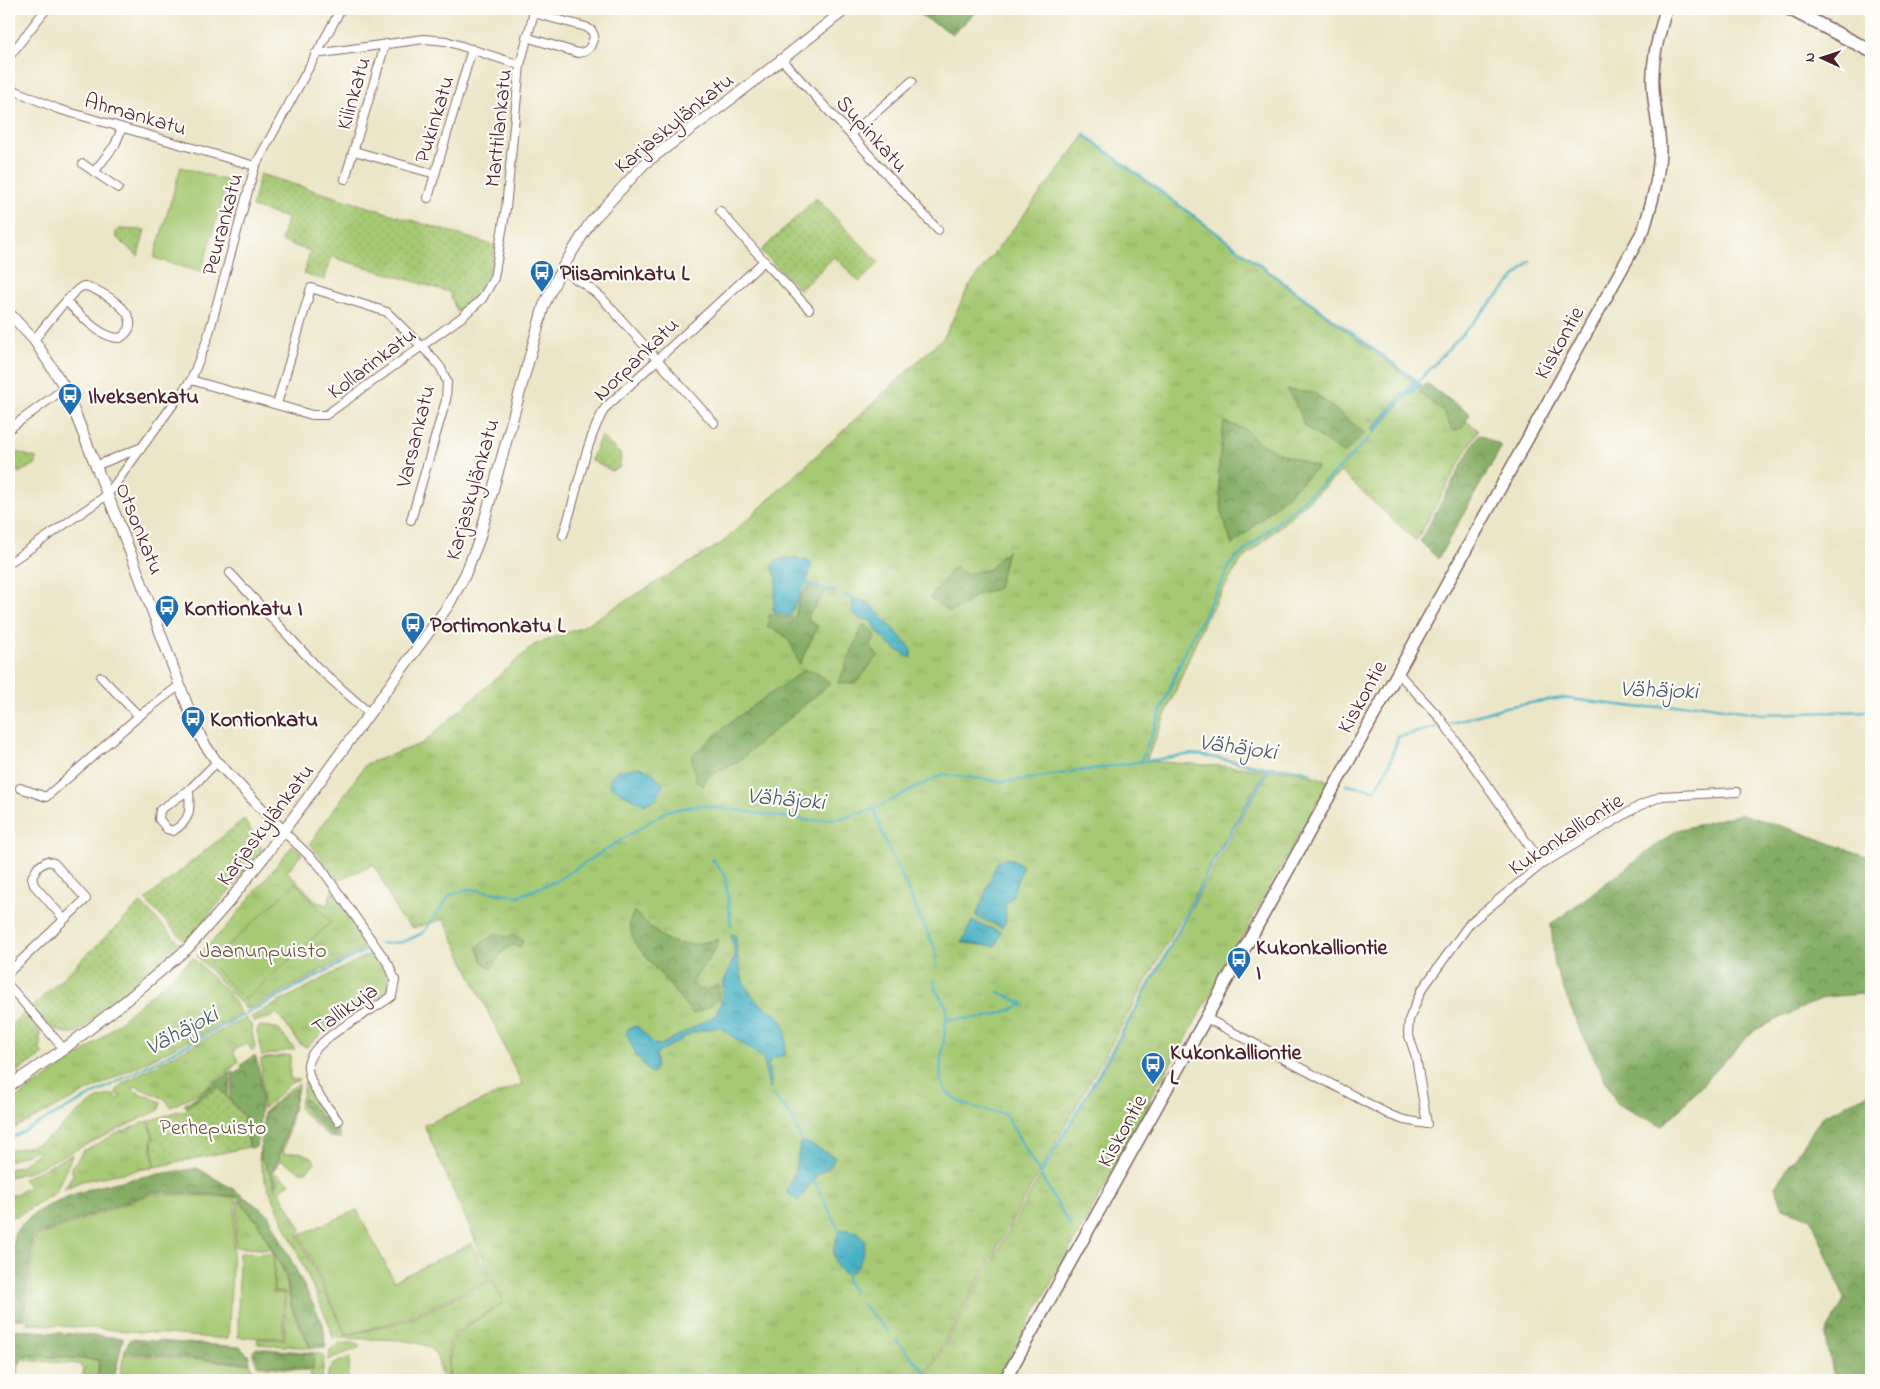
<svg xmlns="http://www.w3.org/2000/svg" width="1880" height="1389" viewBox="0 0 1880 1389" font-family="'Indie Flower',sans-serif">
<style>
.grass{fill:url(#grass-tufts);stroke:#78744f}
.forest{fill:url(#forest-crowns);stroke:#676648}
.park{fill:url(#park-dots);stroke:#78744f}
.garden{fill:#a6c973;stroke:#78744f}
.water{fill:url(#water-ripples);stroke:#486878}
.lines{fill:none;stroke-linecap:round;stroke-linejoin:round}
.stream{stroke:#46b1c4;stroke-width:2.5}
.minor-casing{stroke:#836562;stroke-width:10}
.tertiary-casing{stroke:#836562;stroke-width:12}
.secondary-casing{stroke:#836562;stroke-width:14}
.primary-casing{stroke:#836562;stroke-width:15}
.minor{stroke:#fff;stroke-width:8}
.tertiary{stroke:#fff;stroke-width:10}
.secondary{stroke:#fff;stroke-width:11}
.primary{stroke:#fff;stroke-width:12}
.labels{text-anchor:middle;stroke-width:4.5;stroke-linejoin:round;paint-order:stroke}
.street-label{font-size:22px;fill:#4a1f2b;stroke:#fdfcf7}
.poi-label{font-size:22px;font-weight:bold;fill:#4a1f2b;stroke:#fdfcf7;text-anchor:start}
.park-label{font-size:22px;fill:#665241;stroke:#fdfcf7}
.water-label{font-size:24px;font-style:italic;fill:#485968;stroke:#fdfcf7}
</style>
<defs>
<pattern id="grass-tufts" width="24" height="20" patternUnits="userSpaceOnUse" patternTransform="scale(1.25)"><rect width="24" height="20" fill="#a6c973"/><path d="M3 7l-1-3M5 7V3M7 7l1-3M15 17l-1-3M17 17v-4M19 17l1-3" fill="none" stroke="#90ac64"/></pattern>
<pattern id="forest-crowns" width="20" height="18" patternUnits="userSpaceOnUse" patternTransform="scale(1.25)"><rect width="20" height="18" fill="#84ad65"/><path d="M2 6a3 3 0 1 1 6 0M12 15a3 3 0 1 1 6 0" fill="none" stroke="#6e8c53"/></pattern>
<pattern id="park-dots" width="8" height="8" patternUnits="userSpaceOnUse" patternTransform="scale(1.25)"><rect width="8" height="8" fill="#a6c973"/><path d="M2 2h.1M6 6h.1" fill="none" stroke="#90ac64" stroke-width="1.8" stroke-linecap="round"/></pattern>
<pattern id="water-ripples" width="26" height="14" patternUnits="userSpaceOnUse" patternTransform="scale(1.25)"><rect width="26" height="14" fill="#46b1c4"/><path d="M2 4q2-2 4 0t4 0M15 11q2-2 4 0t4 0" fill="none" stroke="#3c8f9f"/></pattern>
</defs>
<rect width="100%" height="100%" fill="#fdfcf7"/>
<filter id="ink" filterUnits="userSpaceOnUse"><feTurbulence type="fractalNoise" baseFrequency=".02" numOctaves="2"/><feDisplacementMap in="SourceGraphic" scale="10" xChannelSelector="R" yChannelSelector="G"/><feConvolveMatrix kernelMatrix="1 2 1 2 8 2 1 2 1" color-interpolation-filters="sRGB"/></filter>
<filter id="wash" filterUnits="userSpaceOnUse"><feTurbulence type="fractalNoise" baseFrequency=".0096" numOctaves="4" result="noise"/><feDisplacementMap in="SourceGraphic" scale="20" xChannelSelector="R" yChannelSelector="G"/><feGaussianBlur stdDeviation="1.12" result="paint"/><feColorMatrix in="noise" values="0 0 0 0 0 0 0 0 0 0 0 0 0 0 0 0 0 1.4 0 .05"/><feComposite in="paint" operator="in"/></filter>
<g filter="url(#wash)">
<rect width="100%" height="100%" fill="#ece6c8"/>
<g class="grass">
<polygon points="1085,135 1478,430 1416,541 1341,472 1240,562 1205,620 1146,761 1265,769 923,1380 449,1380 451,1342 466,1327 503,1303 424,1125 522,1084 444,919 413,928 399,916 374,864 338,880 310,843 366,764 423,743 534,645 582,627 722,543 944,337 969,286"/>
<polygon points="1269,770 1297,771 1329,781 1179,1051 1150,1097 1149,1108 997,1380 925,1380"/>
<polygon points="293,845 302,854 287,871 317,902 327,905 332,891 368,946 247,1010 197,956 230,923"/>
<path d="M373,952c16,24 27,34 -2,54l-4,-5 -44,31 -16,15 -6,-2 -24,-32 -6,4 -17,5 -3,-5z"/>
<polygon points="193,958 229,994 241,1014 9,1131 9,1103 91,1047"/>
<path d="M246,1018l5,7 4,23 -3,3 -4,-7 -14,5v5l5,8 -34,27 -34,18 -6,-8 -30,-13 -3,3 2,2 27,11 -2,8 -130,62 -20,5v-8l11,-3 19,-14 -2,-2 -28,11v-10c10,-4 21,-3 30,-8 21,-9 52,-50 75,-48l4,4 3,-2 -5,-3c1,-5 5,-10 9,-12 40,-22 80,-44 121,-64z"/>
<polygon points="260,1026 277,1028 295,1049 262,1056 257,1031"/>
<polygon points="290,1055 290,1079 299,1080 291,1083 263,1109 261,1059"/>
<polygon points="305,1082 336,1123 340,1138 329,1137 299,1108"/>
<path d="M299,1084l-16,70 16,-2 13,5 3,6 -8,8h-7l-20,-11 -7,12 17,11 -11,8 22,38 -3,6 48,101 62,-16 84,-40 11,23 -38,23 -16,15 -1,39h-7c-1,-10 -2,-26 -11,-32 -18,-12 -74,-8 -97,-10l-3,-12 -65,-146 -6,-21 5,-47 24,-22z"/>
<polygon points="148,1121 153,1138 151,1140 154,1167 82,1181 64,1189 74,1173 70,1170 83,1151 116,1134"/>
<polygon points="73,1154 55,1193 17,1216 9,1217 9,1197 30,1187 23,1179"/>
<polygon points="238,1200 257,1222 285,1274 291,1308 310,1348 258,1344 257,1339 285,1339 285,1292 274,1292 274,1254 271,1250 235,1247"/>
<polygon points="339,1343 356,1343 360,1347 329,1360 330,1350"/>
<polygon points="256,1348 318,1353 324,1357 322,1380 311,1380 311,1371 257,1366 252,1352"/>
<polygon points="26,1355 99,1360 97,1380 83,1380 83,1370 79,1364 25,1360"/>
<path d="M350,1357l-2,23h-21c1,-15 10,-18 23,-23z"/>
</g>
<g class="forest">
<polygon points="910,9 979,9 953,34"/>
<polygon points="1426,383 1470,414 1462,428 1452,431 1444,412 1419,393"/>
<polygon points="1287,390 1315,393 1365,433 1344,454 1304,426 1299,410"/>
<polygon points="1224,422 1245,429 1256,441 1279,453 1318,467 1232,546 1222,514 1218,472"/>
<polygon points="1479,434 1502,446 1438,559 1420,541"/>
<polygon points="1007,550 998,588 976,595 961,607 950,612 930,598 955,566 965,574 988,570"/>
<path d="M809,585l18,4 -18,26v6l9,5 -19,39c-6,-18 -11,-34 -32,-37l3,-15 12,4 13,1 4,-18z"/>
<polygon points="864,623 876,636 870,646 878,656 856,683 838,683"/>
<polygon points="804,670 814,671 831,683 737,762 709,776 703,786 697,782 691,757 729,723"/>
<polygon points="1741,814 1797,831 1871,858 1871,1006 1862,994 1825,997 1753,1031 1677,1112 1661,1126 1617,1104 1576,1021 1555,967 1551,924 1677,830"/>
<path d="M634,911c35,33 37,40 85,28l-5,13 -22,30 6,7 7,1 14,-5 -1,14 -11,9 -14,6 -59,-72 -5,-19z"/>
<polygon points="496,933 506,937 516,935 523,941 520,947 512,945 503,951 491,969 483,962 477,947"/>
<path d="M255,1055c10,29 6,63 1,92l-6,1 -6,-32 -15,-17 4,-17 -1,-11 3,3 8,-6 -2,-3z"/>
<polygon points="230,1072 231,1082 227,1097 219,1087 188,1107 184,1105"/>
<polygon points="297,1089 279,1158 271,1173 276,1178 276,1190 266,1165 261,1159 260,1149 265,1113 289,1092"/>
<polygon points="1871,1092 1871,1380 1848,1380 1832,1373 1825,1335 1845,1299 1811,1218 1783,1208 1775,1186 1823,1116"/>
<polygon points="304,1098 335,1132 335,1135 331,1135 302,1105"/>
<path d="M197,1168l36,21 35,25 55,110 3,23 -15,1 -19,-41 -6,-33 -29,-52 -20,-26 -84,-4 -120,44 -8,83h-16l5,-85c32,-47 130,-57 183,-66z"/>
<polygon points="9,1329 123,1338 114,1380 98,1380 100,1360 25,1355 18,1366 16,1380 9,1380"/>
<polygon points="130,1339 240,1347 249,1356 250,1363 124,1352"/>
<polygon points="257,1350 314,1354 313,1369 259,1364 254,1353"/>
</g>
<g class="park">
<path d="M260,174l236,72c-9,33 -8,46 -39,66l-8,-20 -117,-35 -8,23 -20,-6 6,-23 -29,-10 6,-23 -35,-11z"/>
<polygon points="816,198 879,263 859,282 834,257 800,290 761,251"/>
<polygon points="120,229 145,230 138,256 116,237 116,232"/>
<polygon points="601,436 621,455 620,467 612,471 591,460"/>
<polygon points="17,452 36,458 36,464 18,473 13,458"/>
<polygon points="244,819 263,850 186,942 145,900"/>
<path d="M141,903l41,43 -104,86c-22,5 -33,-10 -46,-25z"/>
<polygon points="25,1012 40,1031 40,1050 44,1054 9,1077 9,1027"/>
<polygon points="219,1087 243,1117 249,1147 155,1167 152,1141 154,1138 149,1121 182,1110 184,1112 190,1105"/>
</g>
<g class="garden">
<polygon points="181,167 228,181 201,272 154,258"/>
<polygon points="296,883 331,922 245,1000 209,963"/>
<polygon points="152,1194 236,1197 228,1339 27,1323 35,1237"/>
<polygon points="357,1210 394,1281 472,1243 490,1279 408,1318 347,1335 300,1235"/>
<polygon points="239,1253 274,1254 273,1293 284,1293 283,1338 238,1337"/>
<polygon points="124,1354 251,1364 254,1380 119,1380"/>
</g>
<g class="water">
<polygon points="1415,380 1422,385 1406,397 1375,433 1371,430"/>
<path d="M795,558l16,4c0,20 -14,35 -21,54l-14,-3 -3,-3 4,-31 -5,-14 8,-6z"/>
<path d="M852,597l17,6 41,44 2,11c-17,-7 -33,-20 -40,-37l-13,-3 -6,-5z"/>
<polygon points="640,767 653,773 663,784 657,799 644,805 609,786 610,777 617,771"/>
<polygon points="1004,858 1014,859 1023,866 1011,898 1005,904 1006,921 1002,928 976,916 997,863"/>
<polygon points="972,921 1001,932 996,946 962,943"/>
<path d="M731,934l5,1c1,16 2,40 11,53 21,34 45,15 38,67l-12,3 -5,6 4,22 -3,3 -6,-31 -44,-31 -25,5 -38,22v14l-3,5 -4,-1 -13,-17 -10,-22 3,-5 8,-2 17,18 7,1 55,-30 5,-14 2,-17 12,-28z"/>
<polygon points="804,1141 835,1157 831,1166 817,1175 798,1201 787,1192 794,1174 800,1144"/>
<path d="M841,1229l17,3 7,9c-7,59 -48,26 -24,-12z"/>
</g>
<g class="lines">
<g class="stream">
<polyline points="1083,134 1418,382 1530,261"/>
<polyline points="806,583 835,592"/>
<polyline points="843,595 853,598"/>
<polyline points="1448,724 1505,707 1562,698 1643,708 1696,704 1762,714 1871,711"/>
<polyline points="1141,761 1187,646 1232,562 1340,468 1369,438"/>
<polyline points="1346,785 1375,790 1389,765 1398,737 1440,726"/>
<polyline points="874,809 887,845 936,951 937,967"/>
<polyline points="712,859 725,875 731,926"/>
<polyline points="381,944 403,942 423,933 450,895 469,889 519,896 556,881 667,811 700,805 811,821 841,818 874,809 943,774 1005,782 1193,754 1265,767 1297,769 1311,773"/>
<path d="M933,980l4,12 10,16c-3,67 -31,91 58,106l66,113"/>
<path d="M946,1019c32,0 49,-1 78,-15l-25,-12"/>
<polyline points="773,1095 792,1117 802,1142"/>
<polyline points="9,1139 368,949"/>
<polyline points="1040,1175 1108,1059 1164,959 1212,864 1268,769"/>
<polyline points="812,1177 840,1232"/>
<polyline points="848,1271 846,1282 854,1290 852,1294"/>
<polyline points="862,1304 887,1331"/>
<polyline points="896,1340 928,1375"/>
</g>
</g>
</g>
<g filter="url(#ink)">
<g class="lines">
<defs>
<g id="minor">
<path d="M526,37l52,16c12,-1 13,-7 16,-17l-2,-5 -6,-4 -53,-14"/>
<polyline points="315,54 424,39 446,41 520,65"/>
<polyline points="9,57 46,9"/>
<polyline points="782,60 938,230"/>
<polyline points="9,88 58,109 255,166"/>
<polyline points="851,134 912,81"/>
<polyline points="354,151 435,174"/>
<polyline points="83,164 118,188"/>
<polyline points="94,172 115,145 122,128"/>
<polyline points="345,179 385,45"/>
<polyline points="428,198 472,49"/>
<polyline points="720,211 764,261"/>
<polyline points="9,217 9,224"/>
<polyline points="561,270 584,284 601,297 714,423"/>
<path d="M34,340c8,-10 39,-51 49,-54 6,-2 72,30 37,52 -21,0 -39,-24 -54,-36"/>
<polyline points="191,380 312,415 326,415 462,317 482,299 494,278 506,208 520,65 535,9"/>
<polyline points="277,404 311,288 387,312 433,358 441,368 447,382 446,400 411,520"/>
<polyline points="9,429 65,388"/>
<polyline points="95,466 140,448"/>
<path d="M563,535c15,-42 20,-89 42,-127l159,-147 45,48"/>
<polyline points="9,563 107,495 191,380 207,340 255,166 341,9"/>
<polyline points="230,573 318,668 369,713"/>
<polyline points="1397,672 1440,718 1542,864"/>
<polyline points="101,677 139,716"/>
<polyline points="20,788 46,797 139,716 180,685"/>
<path d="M189,790c1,20 3,29 -16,41l-6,-2 -8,-10 1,-9 29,-20 28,-28"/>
<path d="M283,831l36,34 70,100 6,15 -3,16c-19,16 -87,45 -84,72 1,19 20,38 30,53"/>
<polyline points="9,972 86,899 54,863 47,861 38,867 32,877 34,885 64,919"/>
<polyline points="9,986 64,1049"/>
<polyline points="1206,1018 1390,1115 1404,1120 1427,1124 1416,1057 1408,1033 1409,1020 1421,991 1470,923 1542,864 1639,806 1662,796 1737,792"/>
</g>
<g id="tertiary">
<polyline points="9,313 34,340 65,388 131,554 189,710 203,742 217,762 283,831"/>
<polyline points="9,1086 64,1049 123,1003 188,948 227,904 268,852 448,606 465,575 479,540 544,305 561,270 590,223 644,164 734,97 846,9"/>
</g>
<path id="secondary" d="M1005,1380l639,-1151c8,-27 15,-51 16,-79 0,-21 -6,-41 -7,-62 -2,-28 6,-53 13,-79"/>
<polyline id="primary" points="1790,9 1871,51"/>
</defs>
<use href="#minor" class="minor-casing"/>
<use href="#tertiary" class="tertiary-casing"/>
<use href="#secondary" class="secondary-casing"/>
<use href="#primary" class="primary-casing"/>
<use href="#minor" class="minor"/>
<use href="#tertiary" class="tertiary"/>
<use href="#secondary" class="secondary"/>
<use href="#primary" class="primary"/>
</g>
</g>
<defs>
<symbol id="bus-pin" viewBox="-11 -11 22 30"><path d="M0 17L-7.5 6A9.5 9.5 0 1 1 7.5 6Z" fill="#1f6fb2" stroke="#fdfcf7"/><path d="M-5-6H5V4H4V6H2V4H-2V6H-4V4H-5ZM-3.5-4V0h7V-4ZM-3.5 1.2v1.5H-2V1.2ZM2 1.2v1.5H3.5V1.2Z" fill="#fff"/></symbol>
</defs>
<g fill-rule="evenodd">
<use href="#bus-pin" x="528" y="258" width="28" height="38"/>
<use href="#bus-pin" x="56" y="381" width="28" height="38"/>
<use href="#bus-pin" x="153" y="593" width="28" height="38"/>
<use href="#bus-pin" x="399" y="610" width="28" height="38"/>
<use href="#bus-pin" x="179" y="704" width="28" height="38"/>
<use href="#bus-pin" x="1225" y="945" width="28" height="38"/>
<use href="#bus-pin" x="1139" y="1050" width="28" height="38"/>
</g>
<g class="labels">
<g class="street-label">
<text transform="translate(352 93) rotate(-74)" y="8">Kilinkatu</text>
<text transform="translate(136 113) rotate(16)" y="8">Ahmankatu</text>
<text transform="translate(433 119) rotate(-73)" y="8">Pukinkatu</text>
<text transform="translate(673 122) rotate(-39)" y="8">Karjaskylänkatu</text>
<text transform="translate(497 128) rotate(-84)" y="8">Marttilankatu</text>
<text transform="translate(873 133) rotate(48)" y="8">Supinkatu</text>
<text transform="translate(221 224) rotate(-75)" y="8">Peurankatu</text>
<text transform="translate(1558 342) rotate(-61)" y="8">Kiskontie</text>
<text transform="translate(635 358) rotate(-44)" y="8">Norpankatu</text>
<text transform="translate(371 362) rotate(-37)" y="8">Kollarinkatu</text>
<text transform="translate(414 436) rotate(-76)" y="8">Varsankatu</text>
<text transform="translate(471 489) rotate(-74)" y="8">Karjaskylänkatu</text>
<text transform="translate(141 528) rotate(68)" y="8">Otsonkatu</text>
<text transform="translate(1361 696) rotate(-61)" y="8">Kiskontie</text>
<text transform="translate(264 824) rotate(-53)" y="8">Karjaskylänkatu</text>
<text transform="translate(1565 833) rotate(-33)" y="8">Kukonkalliontie</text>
<text transform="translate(344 1008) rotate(-35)" y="8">Tallikuja</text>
<text transform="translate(1121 1130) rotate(-61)" y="8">Kiskontie</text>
</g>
<g class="poi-label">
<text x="560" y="280">Piisaminkatu L</text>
<text x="88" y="403">Ilveksenkatu</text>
<text x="184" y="615">Kontionkatu I</text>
<text x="430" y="632">Portimonkatu L</text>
<text x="210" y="726">Kontionkatu</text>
<text x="1256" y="954">Kukonkalliontie<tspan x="1256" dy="25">I</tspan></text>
<text x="1170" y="1059">Kukonkalliontie<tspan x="1170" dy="25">L</tspan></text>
</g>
<g class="park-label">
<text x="263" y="957">Jaanunpuisto</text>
<text x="213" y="1134">Perhepuisto</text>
</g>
<g class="water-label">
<text transform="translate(1659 689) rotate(2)" y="8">Vähäjoki</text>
<text transform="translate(1238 746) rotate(8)" y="8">Vähäjoki</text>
<text transform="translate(786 798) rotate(5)" y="8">Vähäjoki</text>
<text transform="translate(181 1030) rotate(-28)" y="8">Vähäjoki</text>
</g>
</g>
<rect width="1880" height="1389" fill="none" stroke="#fdfcf7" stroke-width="30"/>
<g transform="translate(1822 58) rotate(273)" stroke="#fdfcf7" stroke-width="4" paint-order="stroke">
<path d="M0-4L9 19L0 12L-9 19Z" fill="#4a1f2b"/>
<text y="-8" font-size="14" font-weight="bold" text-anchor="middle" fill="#4a1f2b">N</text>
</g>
</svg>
